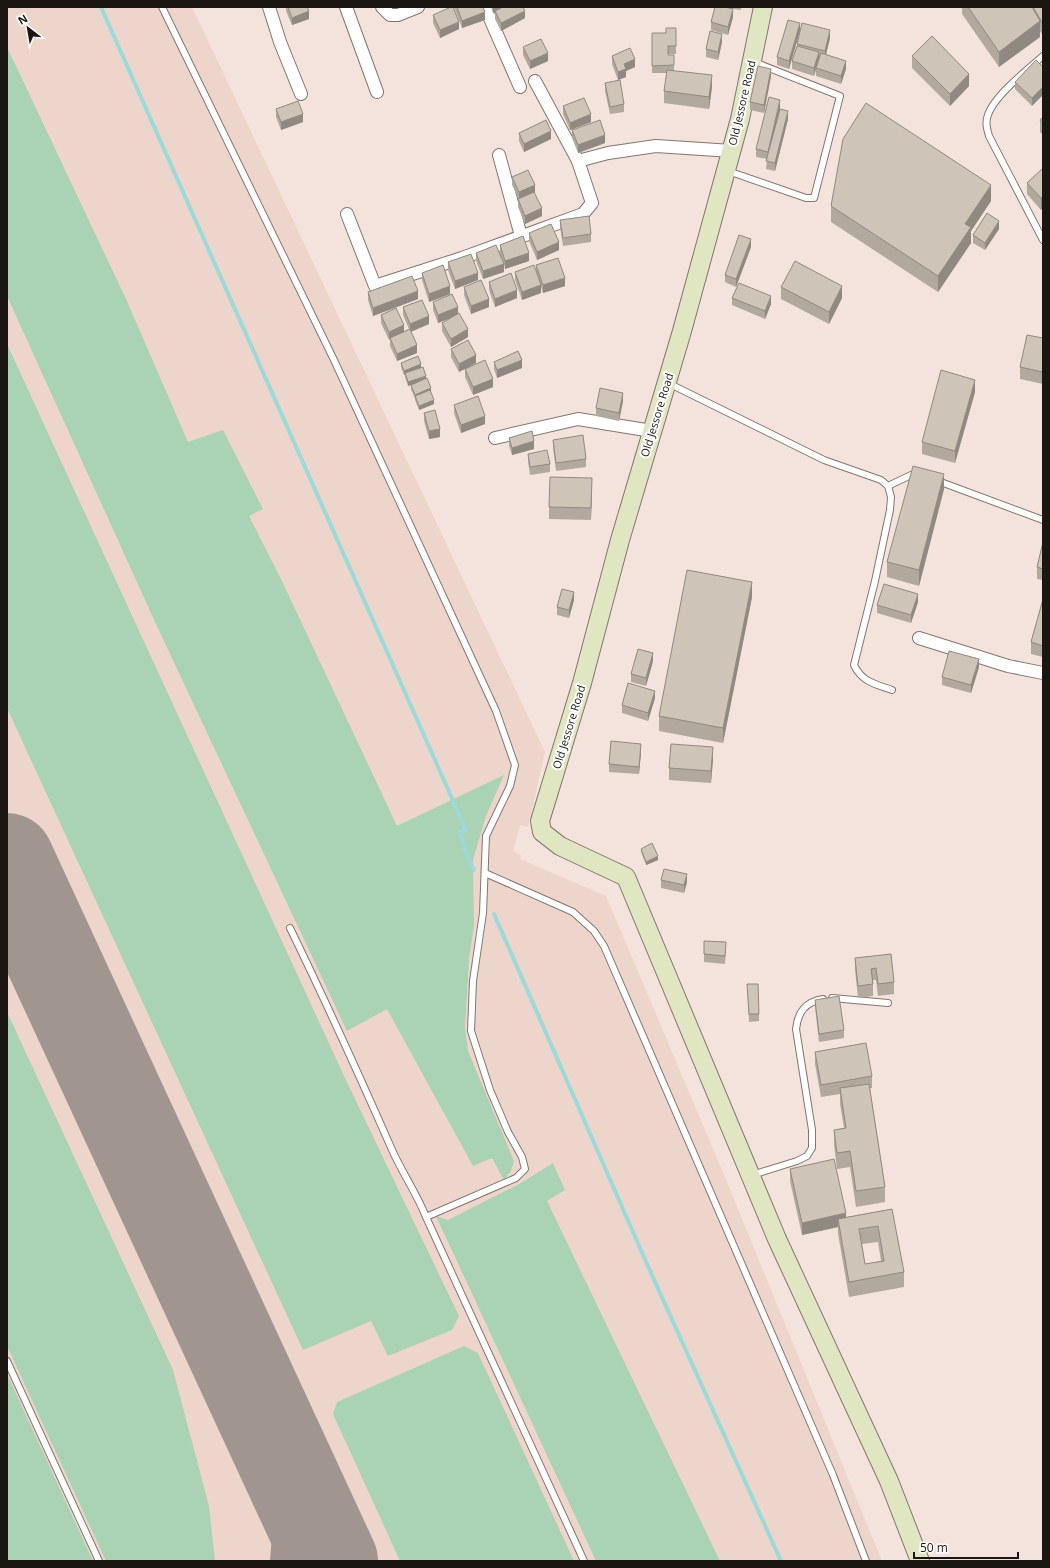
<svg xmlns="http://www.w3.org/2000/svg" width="1050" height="1568" viewBox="0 0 1050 1568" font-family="'Open Sans',sans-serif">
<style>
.built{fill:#edd5cb}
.green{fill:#aad2b4}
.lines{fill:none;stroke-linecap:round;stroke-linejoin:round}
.stream{stroke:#9cdada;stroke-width:4}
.taxiway{stroke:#a19590;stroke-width:38}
.runway{stroke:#a19590;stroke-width:94}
.lane-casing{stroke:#84756f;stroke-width:8}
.street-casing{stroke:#84756f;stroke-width:14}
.secondary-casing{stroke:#84756f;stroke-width:20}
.lane{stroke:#fff;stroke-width:6}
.street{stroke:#fff;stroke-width:12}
.secondary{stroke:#e0e6c2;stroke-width:18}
.wall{fill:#b1a99e;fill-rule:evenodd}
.shaded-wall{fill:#908981}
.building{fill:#cec4b8;stroke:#908981;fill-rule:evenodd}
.labels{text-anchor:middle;stroke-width:4;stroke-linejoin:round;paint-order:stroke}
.street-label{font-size:11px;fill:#1c1613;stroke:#fff}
</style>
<rect width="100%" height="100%" fill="#f3e3dc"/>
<polygon class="built" points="7,7 192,7 545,752 528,827 520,825 513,851 521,855 520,859 606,896 722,1170 882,1561 7,1561"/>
<g class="green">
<polygon points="7,47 126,299 188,442 223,430 263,509 249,516 281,579 397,826 504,775 486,816 473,860 474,927 469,958 465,1027 468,1051 514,1161 511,1171 504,1180 492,1158 473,1166 387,1009 347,1031 156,624 7,296"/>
<polygon points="7,344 344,1076 459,1316 452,1330 388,1356 371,1321 303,1350 7,708"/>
<polygon points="7,1012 173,1370 209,1506 215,1561 106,1561 7,1346"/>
<polygon points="553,1163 565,1190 547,1201 720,1561 596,1561 436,1216 448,1220 521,1183"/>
<polygon points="464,1346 478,1353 574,1561 400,1561 333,1414 337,1402"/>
<polygon points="7,1374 93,1561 7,1561"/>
</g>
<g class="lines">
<g class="stream">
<polyline points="101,7 466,830 460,832 466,853 474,870"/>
<polyline points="494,914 647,1264 781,1561"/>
</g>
<polyline class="taxiway" points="275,1440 289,1499 291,1536 289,1561"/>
<polyline class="runway" points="7,860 331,1561"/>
<defs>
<g id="lane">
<polyline points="162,7 334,360 496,711 515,765 510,786 486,836 483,913 473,981 471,1031 490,1090 508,1132 522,1157 525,1169 516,1178 426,1217 584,1561"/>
<path d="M1043,56c-15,13 -49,40 -55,59 -3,7 -1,14 1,21l54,104"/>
<polyline points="728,171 806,198 814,198 840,96 754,62"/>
<path d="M668,383l156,77 57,20 7,6 3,11 -1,13 -15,71 -21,84c8,17 21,19 38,25"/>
<polyline points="938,481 1043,520"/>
<polyline points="888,486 911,475 918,476"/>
<polyline points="485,873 573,912 594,931 604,946 833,1475 866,1561"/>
<path d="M290,928c36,74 70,149 103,224 10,22 24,42 33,65"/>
<polyline points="832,998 888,1003"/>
<path d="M752,1175l45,-14 10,-5 5,-8v-18l-16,-101c2,-17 9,-27 27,-30"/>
<polyline points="7,1361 99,1561"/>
</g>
<g id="street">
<polyline points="269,7 280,42 301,94"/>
<polyline points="346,7 377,92"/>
<polyline points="382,7 390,15 398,15 418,7"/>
<polyline points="485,7 520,87"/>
<polyline points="535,81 578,161"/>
<polyline points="499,155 521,236"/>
<polyline points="347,214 375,286 462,258 583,214 592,203 578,161 608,153 656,146 732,151"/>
<polyline points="495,438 578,419 652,431"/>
<polyline points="919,638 1008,666 1043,673"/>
</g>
<polyline id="secondary" points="763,7 740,119 682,331 620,540 582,683 540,821 542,832 560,846 626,877 777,1239 889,1481 920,1561"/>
</defs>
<use href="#lane" class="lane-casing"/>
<use href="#street" class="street-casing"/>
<use href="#secondary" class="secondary-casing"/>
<use href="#lane" class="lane"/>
<use href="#street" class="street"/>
<use href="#secondary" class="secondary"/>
</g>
<g class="wall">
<polygon points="286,7 307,7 309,19 292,25 286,11"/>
<polygon points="454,7 483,7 485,20 462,28"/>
<polygon points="491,7 523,7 525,18 501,31 495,19 495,12 493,13"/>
<polygon points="715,7 741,7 741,10 727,8 733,17 728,35 711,30 711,22"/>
<polygon points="962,7 1043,7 1043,36 1040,31 1040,37 999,67 962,14"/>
<polygon points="433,15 459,29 440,38 433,23"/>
<polygon points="800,23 789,69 777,65 777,57"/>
<polygon points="676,28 676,54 668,54 668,55 674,55 674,71 712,87 709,109 664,103 664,91 667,73 652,73 652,33 666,33"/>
<polygon points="830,38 826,54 846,69 841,84 816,76 816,70 814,76 792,69 792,61 797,46 797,44"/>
<polygon points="722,42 718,60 706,57 706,49"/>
<polygon points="523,47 548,61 530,69 523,55"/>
<polygon points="612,56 635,67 626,71 626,77 618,80 612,64"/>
<polygon points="912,56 969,86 950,106 912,68"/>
<polygon points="1036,60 1032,106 1015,89 1015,82"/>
<polygon points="771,76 764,113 750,110 750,102"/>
<polygon points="605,83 624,104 624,112 610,114 605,91"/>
<polygon points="563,106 591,122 570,130 563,114"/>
<polygon points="276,109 303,122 281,130 276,117"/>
<polygon points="780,109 788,119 775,171 766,169 767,159 756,157 756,149"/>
<polygon points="1043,117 1043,135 1040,132 1040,120"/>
<polygon points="572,130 605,143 578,153 572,138"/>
<polygon points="519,133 551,139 524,152 519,141"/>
<polygon points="1043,168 1041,210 1027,194 1027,183"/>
<polygon points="512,177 535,193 534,193 542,216 525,224 518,207 518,199 519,199 512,185"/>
<polygon points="991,201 971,231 971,243 938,292 831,222 831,206"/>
<polygon points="560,220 591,234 591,242 563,246 560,227"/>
<polygon points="999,229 985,250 973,243 973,235"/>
<polygon points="529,233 559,250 537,260 529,241"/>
<polygon points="500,245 529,261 505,269 504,264 504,272 483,279 476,261 476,253 500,253"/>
<polygon points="751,247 736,287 725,282 725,275"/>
<polygon points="448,262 478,280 455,289 448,270"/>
<polygon points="536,265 565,286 543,293 541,287 541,293 522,300 515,280 515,272 536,273"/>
<polygon points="422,273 450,294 429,302 422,280"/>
<polygon points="489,282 517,298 495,307 489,290"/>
<polygon points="464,287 489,307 471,314 464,295"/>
<polygon points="781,287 842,298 829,324 781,299"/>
<polygon points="368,292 418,299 373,316 368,300"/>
<polygon points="732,298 771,304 765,319 732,305"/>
<polygon points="433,302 458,314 468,337 451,347 442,331 442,323 451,318 438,323 433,310"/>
<polygon points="403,307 429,324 411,332 417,353 397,361 390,346 390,339 389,340 381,323 381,315 404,332 409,329 403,315"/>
<polygon points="1043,338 1043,384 1020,379 1020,367"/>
<polygon points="451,349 476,363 459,372 451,357"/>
<polygon points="494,362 522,368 497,378 494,369"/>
<polygon points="401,363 421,367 426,379 434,404 419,410 415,400 415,398 415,399 411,389 411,385 408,386 405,377 405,374 404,375 401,367"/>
<polygon points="465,369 493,387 473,395 465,377"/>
<polygon points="975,392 955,463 922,454 922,442"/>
<polygon points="623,401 619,421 596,416 596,408"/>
<polygon points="454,405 485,424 461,433 454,413"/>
<polygon points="424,413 440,437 429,439 424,421"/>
<polygon points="509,438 534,449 512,455 509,446"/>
<polygon points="553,440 586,459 586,467 556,471 553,447"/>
<polygon points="528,454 550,464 550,472 530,475 528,461"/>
<polygon points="944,489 919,586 887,577 887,562"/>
<polygon points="592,490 591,520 549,519 549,507"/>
<polygon points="1043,542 1043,580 1037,579 1037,567"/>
<polygon points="752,597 723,743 659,731 659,716"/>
<polygon points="1043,599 1043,657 1031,654 1031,642"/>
<polygon points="574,600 569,618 557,615 557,607"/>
<polygon points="918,602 911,623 877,613 877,605"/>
<polygon points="653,661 646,686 631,682 631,674"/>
<polygon points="979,667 971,693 942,685 942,677"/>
<polygon points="655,698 648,721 622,713 622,705"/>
<polygon points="641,752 639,774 609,772 609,764"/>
<polygon points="713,759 711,783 669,780 669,768"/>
<polygon points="641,849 658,860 646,865 641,852"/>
<polygon points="661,880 687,882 684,893 661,888"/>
<polygon points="726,950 725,964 704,962 704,954"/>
<polygon points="891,954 894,982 894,994 878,996 876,980 873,980 873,996 858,998 855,970 855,958"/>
<polygon points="747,984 759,1014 759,1021 749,1022"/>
<polygon points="815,1000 844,1030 844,1038 819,1042 815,1007"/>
<polygon points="815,1052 872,1076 872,1088 870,1088 885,1187 885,1202 856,1207 850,1167 837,1169 834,1145 834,1130 844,1128 840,1104 840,1094 821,1097 815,1064"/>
<path d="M790,1169l56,48 46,-8 12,63v15l-55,10 -11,-63v-7l-36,8 -12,-54zM878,1242l3,19 -16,3 -3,-20z"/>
</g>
<g class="shaded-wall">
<polygon points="493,7 504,7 504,8 493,13"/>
<polygon points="733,9 733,17 728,35 728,27"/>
<polygon points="309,11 309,19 292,25 292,18"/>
<polygon points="525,11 525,18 501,31 501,23"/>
<polygon points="485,12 485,20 462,28 462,21"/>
<polygon points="1040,21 1040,37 999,67 999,52"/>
<polygon points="459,22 459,29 440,38 440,30"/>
<polygon points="800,23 800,31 789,69 789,61"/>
<polygon points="830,30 830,38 825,59 825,51"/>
<polygon points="722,34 722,42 718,60 718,52"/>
<polygon points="819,52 819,60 816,68 814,76 814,68"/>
<polygon points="548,53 548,61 530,69 530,61"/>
<polygon points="635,59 635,67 626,71 626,77 618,80 618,72 624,64"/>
<polygon points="846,61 846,69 841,84 841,76"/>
<polygon points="771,69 771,76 764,113 764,105"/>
<polygon points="969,74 969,86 950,106 950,94"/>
<polygon points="712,75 712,87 709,109 709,97"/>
<polygon points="1043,87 1043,95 1032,106 1032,98"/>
<polygon points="780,100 780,108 768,160 768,152"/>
<polygon points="788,111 788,119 775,171 775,163"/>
<polygon points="303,114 303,122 281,130 281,122"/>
<polygon points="591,114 591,122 570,130 570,123"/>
<polygon points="551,131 551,139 524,152 524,144"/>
<polygon points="605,135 605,143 578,153 578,145"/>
<polygon points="535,185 535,193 519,200 519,192"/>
<polygon points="991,185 991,201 971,231 971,243 938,292 938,276 965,224"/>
<polygon points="1043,197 1043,208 1041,210 1041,198"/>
<polygon points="542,208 542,216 525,224 525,216"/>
<polygon points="999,221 999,229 985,250 985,243"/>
<polygon points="751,239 751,247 736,287 736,279"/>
<polygon points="559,242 559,250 537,260 537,252"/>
<polygon points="529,253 529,261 505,269 505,261"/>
<polygon points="504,264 504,272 483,279 483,271"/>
<polygon points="478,273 478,280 455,289 455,281"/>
<polygon points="565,278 565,286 543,293 543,285"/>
<polygon points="541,285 541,293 522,300 522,292"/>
<polygon points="450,286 450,294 429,302 429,294"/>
<polygon points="842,286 842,298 829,324 829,312"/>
<polygon points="517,290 517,298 495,307 495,299"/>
<polygon points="418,291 418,299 373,316 373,308"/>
<polygon points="771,296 771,304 765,319 765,311"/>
<polygon points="489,299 489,307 471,314 471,306"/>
<polygon points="458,307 458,315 438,323 438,315"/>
<polygon points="429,316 429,324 410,332 410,324"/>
<polygon points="404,325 404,333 390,338 389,340 389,332"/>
<polygon points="468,329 468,337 451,347 451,339"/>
<polygon points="417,345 417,353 397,361 397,354"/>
<polygon points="476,355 476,363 459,372 459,364"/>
<polygon points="522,360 522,368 497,378 497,370"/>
<polygon points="421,364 421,368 404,375 404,371"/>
<polygon points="426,376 426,380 408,386 408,382"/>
<polygon points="493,379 493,387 473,395 473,387"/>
<polygon points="975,380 975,392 955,463 955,451"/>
<polygon points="431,388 431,392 415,396 415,399 415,395"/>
<polygon points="623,393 623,401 619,421 619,413"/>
<polygon points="434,400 434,404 419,410 419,406"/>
<polygon points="485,416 485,424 461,433 461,425"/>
<polygon points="440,429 440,437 429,439 429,431"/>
<polygon points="534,441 534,449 512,455 512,448"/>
<polygon points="944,474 944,489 919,586 919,570"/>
<polygon points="592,478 592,490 591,520 591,508"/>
<polygon points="752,582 752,597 723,743 723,728"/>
<polygon points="574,592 574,600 569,618 569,610"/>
<polygon points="918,594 918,602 911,623 911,615"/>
<polygon points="653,653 653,661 646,686 646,678"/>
<polygon points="979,659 979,667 971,693 971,685"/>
<polygon points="655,691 655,698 648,721 648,713"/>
<polygon points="641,744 641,752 639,774 639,767"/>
<polygon points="713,747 713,759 711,783 711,771"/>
<polygon points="658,856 658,860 646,865 646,862"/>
<polygon points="687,874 687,882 684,893 684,885"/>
<polygon points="846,1213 846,1225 838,1219 838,1227 802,1235 802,1223"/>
</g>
<g class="building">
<polygon points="288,7 307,7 309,11 292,18"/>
<polygon points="451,7 453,7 459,22 440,30 433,15"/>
<polygon points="457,7 483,7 485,12 462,21"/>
<polygon points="503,7 523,7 525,11 501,23 495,11"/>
<polygon points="715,7 725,7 733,9 728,27 711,22"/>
<polygon points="968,7 1032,7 1040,21 999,52"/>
<polygon points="1033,7 1043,7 1043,24"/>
<polygon points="788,20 800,23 789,61 777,57"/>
<polygon points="802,23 830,30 825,51 797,44"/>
<polygon points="666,28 676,28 676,46 668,46 668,55 674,55 674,65 652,66 652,33 666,33"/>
<polygon points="710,31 722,34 718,52 706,49"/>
<polygon points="932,36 969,74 950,94 912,56"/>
<polygon points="541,39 548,53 530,61 523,47"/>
<polygon points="797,46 819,52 814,68 792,61"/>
<polygon points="630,48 635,59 624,64 626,69 618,72 612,56"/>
<polygon points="821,53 846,61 841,76 816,68"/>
<polygon points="1036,60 1043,67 1043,87 1032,98 1015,82"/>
<polygon points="758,66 771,69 764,105 750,102"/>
<polygon points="667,70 712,75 709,97 664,91"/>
<polygon points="620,80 624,104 610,107 605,83"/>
<polygon points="769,97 780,100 768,152 756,149"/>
<polygon points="584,98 591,114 570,123 563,106"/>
<polygon points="298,101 303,114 281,122 276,109"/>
<polygon points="866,103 991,185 965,224 971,227 938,276 831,206 843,139"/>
<polygon points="780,109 788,111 775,163 766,161"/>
<polygon points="1043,117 1043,124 1040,120"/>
<polygon points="546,120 551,131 524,144 519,133"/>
<polygon points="600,120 605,135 578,145 572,130"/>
<polygon points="1043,168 1043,197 1041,198 1027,183"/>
<polygon points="528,170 535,185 519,192 512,177"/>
<polygon points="534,192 542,208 525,216 518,199"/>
<polygon points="987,213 999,221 985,243 973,235"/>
<polygon points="589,216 591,234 563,238 560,220"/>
<polygon points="551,224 559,242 537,252 529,233"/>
<polygon points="739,235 751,239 736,279 725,275"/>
<polygon points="523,236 529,253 505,261 500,245"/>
<polygon points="496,245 504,264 483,271 476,253"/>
<polygon points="471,254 478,273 455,281 448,262"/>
<polygon points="558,258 565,278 543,285 536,265"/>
<polygon points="795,261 842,286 829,312 781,287"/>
<polygon points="443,265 450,286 429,294 422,273"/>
<polygon points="534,265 541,285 522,292 515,272"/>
<polygon points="511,273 517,290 495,299 489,282"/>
<polygon points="412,276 418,291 373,308 368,292"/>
<polygon points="481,280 489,299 471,306 464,287"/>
<polygon points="739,283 771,296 765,311 732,298"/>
<polygon points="452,294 458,307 438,315 433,302"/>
<polygon points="422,300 429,316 410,324 403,307"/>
<polygon points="396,308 404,325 389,332 381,315"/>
<polygon points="459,313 468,329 451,339 442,323"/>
<polygon points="410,329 417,345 397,354 390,338"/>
<polygon points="1027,335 1043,338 1043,372 1020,367"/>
<polygon points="468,340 476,355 459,364 451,349"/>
<polygon points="518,351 522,360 497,370 494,362"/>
<polygon points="418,356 421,364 404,371 401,363"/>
<polygon points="485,360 493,379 473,387 465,369"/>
<polygon points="423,367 426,376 408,382 405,373"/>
<polygon points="941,370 975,380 955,451 922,442"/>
<polygon points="427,378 431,388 415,395 411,385"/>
<polygon points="600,388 623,393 619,413 596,408"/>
<polygon points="430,390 434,400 419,406 415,396"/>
<polygon points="478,396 485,416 461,425 454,405"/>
<polygon points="435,410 440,429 429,431 424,413"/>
<polygon points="532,431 534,441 512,448 509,438"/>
<polygon points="583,435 586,459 556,463 553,440"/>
<polygon points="547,450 550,464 530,467 528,454"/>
<polygon points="913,466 944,474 919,570 887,562"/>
<polygon points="550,477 592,478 591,508 549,507"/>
<polygon points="1043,542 1043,569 1037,567"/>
<polygon points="687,570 752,582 723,728 659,716"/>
<polygon points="884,584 918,594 911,615 877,605"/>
<polygon points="562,589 574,592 569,610 557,607"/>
<polygon points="1043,599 1043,646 1031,642"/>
<polygon points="638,649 653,653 646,678 631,674"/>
<polygon points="949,651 979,659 971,685 942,677"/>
<polygon points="628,683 655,691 648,713 622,705"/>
<polygon points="611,741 641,744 639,767 609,764"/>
<polygon points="671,744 713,747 711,771 669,768"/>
<polygon points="652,843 658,856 646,862 641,849"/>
<polygon points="664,869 687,874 684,885 661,880"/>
<polygon points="704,941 726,942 725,956 704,954"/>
<polygon points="891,954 894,982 878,984 876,968 871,969 873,984 858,986 855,958"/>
<polygon points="747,984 758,984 759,1014 749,1014"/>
<polygon points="839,996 844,1030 819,1034 815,1000"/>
<polygon points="866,1043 872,1076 821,1085 815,1052"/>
<polygon points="869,1084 885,1187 856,1191 850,1151 837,1153 834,1130 846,1128 840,1088"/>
<polygon points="834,1159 846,1213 802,1223 790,1169"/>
<path d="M892,1209l12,63 -55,10 -11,-63zM878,1226l6,35 -19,3 -6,-35z"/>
</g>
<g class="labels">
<g class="street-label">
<text transform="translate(742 103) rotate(-77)" y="4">Old Jessore Road</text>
<text transform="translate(657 415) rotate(-73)" y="4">Old Jessore Road</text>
<text transform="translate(569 727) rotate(-73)" y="4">Old Jessore Road</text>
</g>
</g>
<rect width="1050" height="1568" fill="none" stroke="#1c1613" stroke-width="16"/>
<g transform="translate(28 28) rotate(329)" stroke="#ffffff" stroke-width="3" paint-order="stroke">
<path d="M0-3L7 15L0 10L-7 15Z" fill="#1c1613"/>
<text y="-6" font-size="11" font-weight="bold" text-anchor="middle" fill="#1c1613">N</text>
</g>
<path d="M914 1552v6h104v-6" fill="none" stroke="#1c1613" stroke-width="2"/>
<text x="920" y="1552" font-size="12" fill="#1c1613" stroke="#ffffff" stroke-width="3" paint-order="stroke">50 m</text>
</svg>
